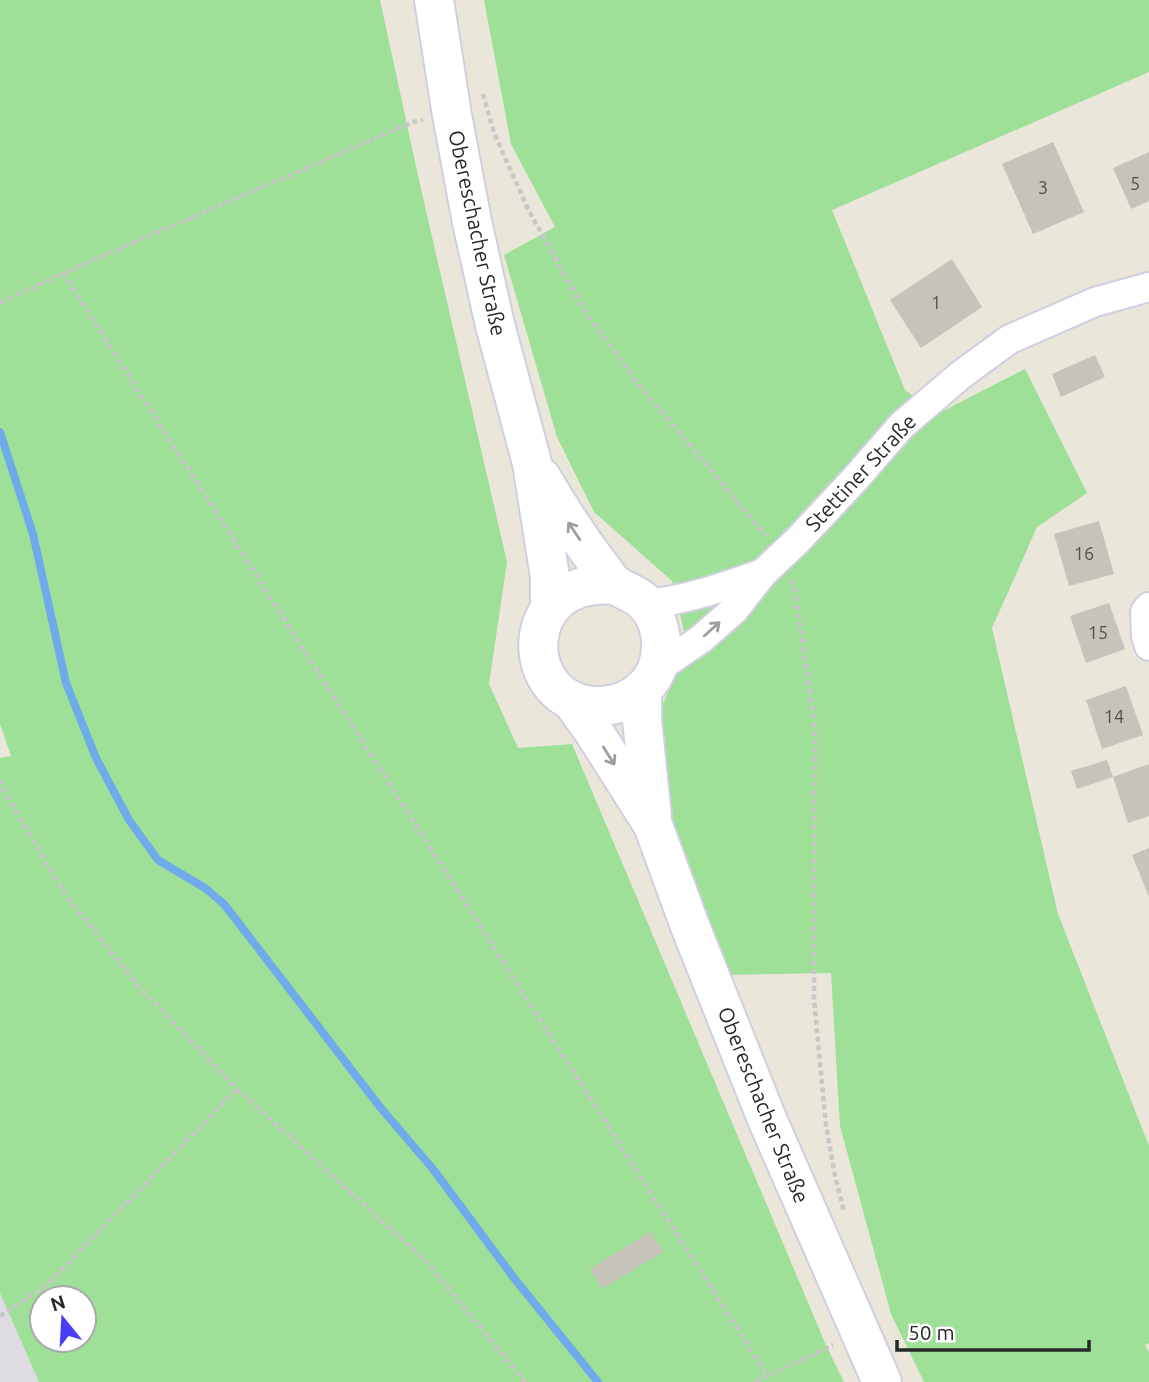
<svg xmlns="http://www.w3.org/2000/svg" width="1149" height="1382" viewBox="0 0 1149 1382" font-family="Ubuntu,sans-serif">
<style>
.industrial{fill:#dfdbe3}
.green{fill:#9ee098;fill-rule:evenodd}
.lines{fill:none;stroke-linecap:round;stroke-linejoin:round}
.stream{stroke:#6fabea;stroke-width:8}
.building{fill:#c5c3ba}
.street-casing{stroke:#d0cfe1;stroke-width:32}
.secondary-casing{stroke:#d0cfe1;stroke-width:42}
.path{stroke:#c7c7c7;stroke-width:4.5;stroke-dasharray:5 3.5;stroke-linecap:butt}
.street{stroke:#fff;stroke-width:28}
.secondary{stroke:#fff;stroke-width:38}
.oneway{stroke:#9e9e9e}
.labels{text-anchor:middle;stroke-width:5;stroke-linejoin:round;paint-order:stroke}
.number-label{font-size:18px;fill:#4f4f4c}
.street-label{font-size:21px;fill:#282828;stroke:#fff}
</style>
<rect width="100%" height="100%" fill="#eae7da"/>
<polygon class="industrial" points="0,1293 39,1382 0,1382"/>
<g class="green">
<path d="M0,0h380l41,189 86,373 -18,122 29,64 54,-4 254,601 18,37h-805l-39,-89v-535l11,-2 -11,-32zM42,1298h42v42h-42z"/>
<polygon points="484,0 1149,0 1149,72 832,210 905,390 937,414 1025,369 1087,493 1037,527 992,628 1058,914 1149,1146 1149,1343 1145,1345 1149,1353 1149,1382 924,1382 891,1314 840,1126 831,973 723,975 656,803 653,726 688,648 672,581 594,512 557,437 504,255 555,227 511,144"/>
</g>
<g class="lines">
<polyline class="stream" points="0,432 33,534 66,683 96,758 129,820 158,860 205,888 224,904 380,1107 433,1169 514,1278 598,1382"/>
</g>
<g class="building">
<polygon points="1053,142 1084,212 1033,234 1002,164"/>
<polygon points="1149,152 1149,201 1131,209 1113,168"/>
<polygon points="952,259 982,307 921,348 890,300"/>
<polygon points="1095,355 1105,377 1061,397 1052,374"/>
<polygon points="1099,521 1114,574 1069,586 1054,534"/>
<polygon points="1109,603 1125,649 1086,663 1070,616"/>
<polygon points="1126,686 1143,735 1102,749 1086,700"/>
<polygon points="1107,760 1113,777 1077,789 1071,771"/>
<polygon points="1149,764 1149,816 1128,823 1113,777"/>
<polygon points="1149,848 1149,897 1132,855"/>
<polygon points="650,1232 663,1252 602,1289 590,1269"/>
</g>
<g class="lines">
<defs>
<g id="street">
<path d="M646,604c41,-4 78,-17 117,-31"/>
<polyline points="1149,607 1145,612 1146,636 1149,646"/>
<polyline points="657,669 701,639 734,610 763,573 798,540 855,479 902,425 962,374 1010,339 1095,302 1149,287"/>
</g>
<g id="secondary">
<polyline points="434,0 452,115 472,222 495,325 532,463 550,577 550,609"/>
<path d="M541,477c19,32 39,64 62,93 4,5 8,13 14,16 10,6 19,8 27,16 23,23 23,65 -1,87 -12,11 -28,17 -44,17 -83,0 -84,-131 16,-121"/>
<polyline points="642,690 642,720 652,816"/>
<polyline points="571,700 594,732 653,825 690,926 767,1119 882,1382"/>
</g>
</defs>
<use href="#street" class="street-casing"/>
<use href="#secondary" class="secondary-casing"/>
<g class="path">
<polyline points="483,94 494,133 528,209 585,312 640,386 766,536"/>
<polyline points="63,273 767,1375"/>
<polyline points="0,303 63,273 413,122 423,120"/>
<polyline points="791,580 795,592 815,728 814,1000 826,1125 835,1176 844,1211"/>
<polyline points="0,780 2,788 65,894 139,987 237,1089 426,1261 525,1382"/>
<polyline points="0,1316 45,1287 237,1089"/>
<polyline points="755,1382 833,1345"/>
</g>
<use href="#street" class="street"/>
<use href="#secondary" class="secondary"/>
</g>
<defs><path id="oneway-shaft" d="M-6 0H5M1.5-3L5.5 0L1.5 3" fill="none" stroke-width="1.6" stroke-linecap="round" stroke-linejoin="round" transform="scale(1.75)"/></defs>
<g class="oneway">
<use href="#oneway-shaft" transform="translate(574 531) rotate(-124)"/>
<use href="#oneway-shaft" transform="translate(712 629) rotate(-42)"/>
<use href="#oneway-shaft" transform="translate(609 756) rotate(58)"/>
</g>
<g class="labels">
<g class="number-label">
<text x="1135" y="190">5</text>
<text x="1043" y="194">3</text>
<text x="936" y="309">1</text>
<text x="1084" y="560">16</text>
<text x="1098" y="639">15</text>
<text x="1114" y="723">14</text>
</g>
<g class="street-label">
<text transform="translate(477 233) rotate(78)" y="7">Obereschacher Straße</text>
<text transform="translate(861 473) rotate(-47)" y="7">Stettiner Straße</text>
<text transform="translate(763 1105) rotate(68)" y="7">Obereschacher Straße</text>
</g>
</g>
<g transform="translate(63 1319) rotate(342)"><circle r="33" fill="#ffffff" stroke="#a9a9a9" stroke-width="2"/>
<path d="M0-5L12 26L0 18L-12 26Z" fill="#483ef3"/>
<text y="-10" font-size="19" font-weight="bold" text-anchor="middle" fill="#282828">N</text>
</g>
<path d="M897 1340v10h192v-10" fill="none" stroke="#282828" stroke-width="3.5"/>
<text x="908" y="1340" font-size="21" fill="#282828" stroke="#ffffff" stroke-width="5" paint-order="stroke">50 m</text>
</svg>
